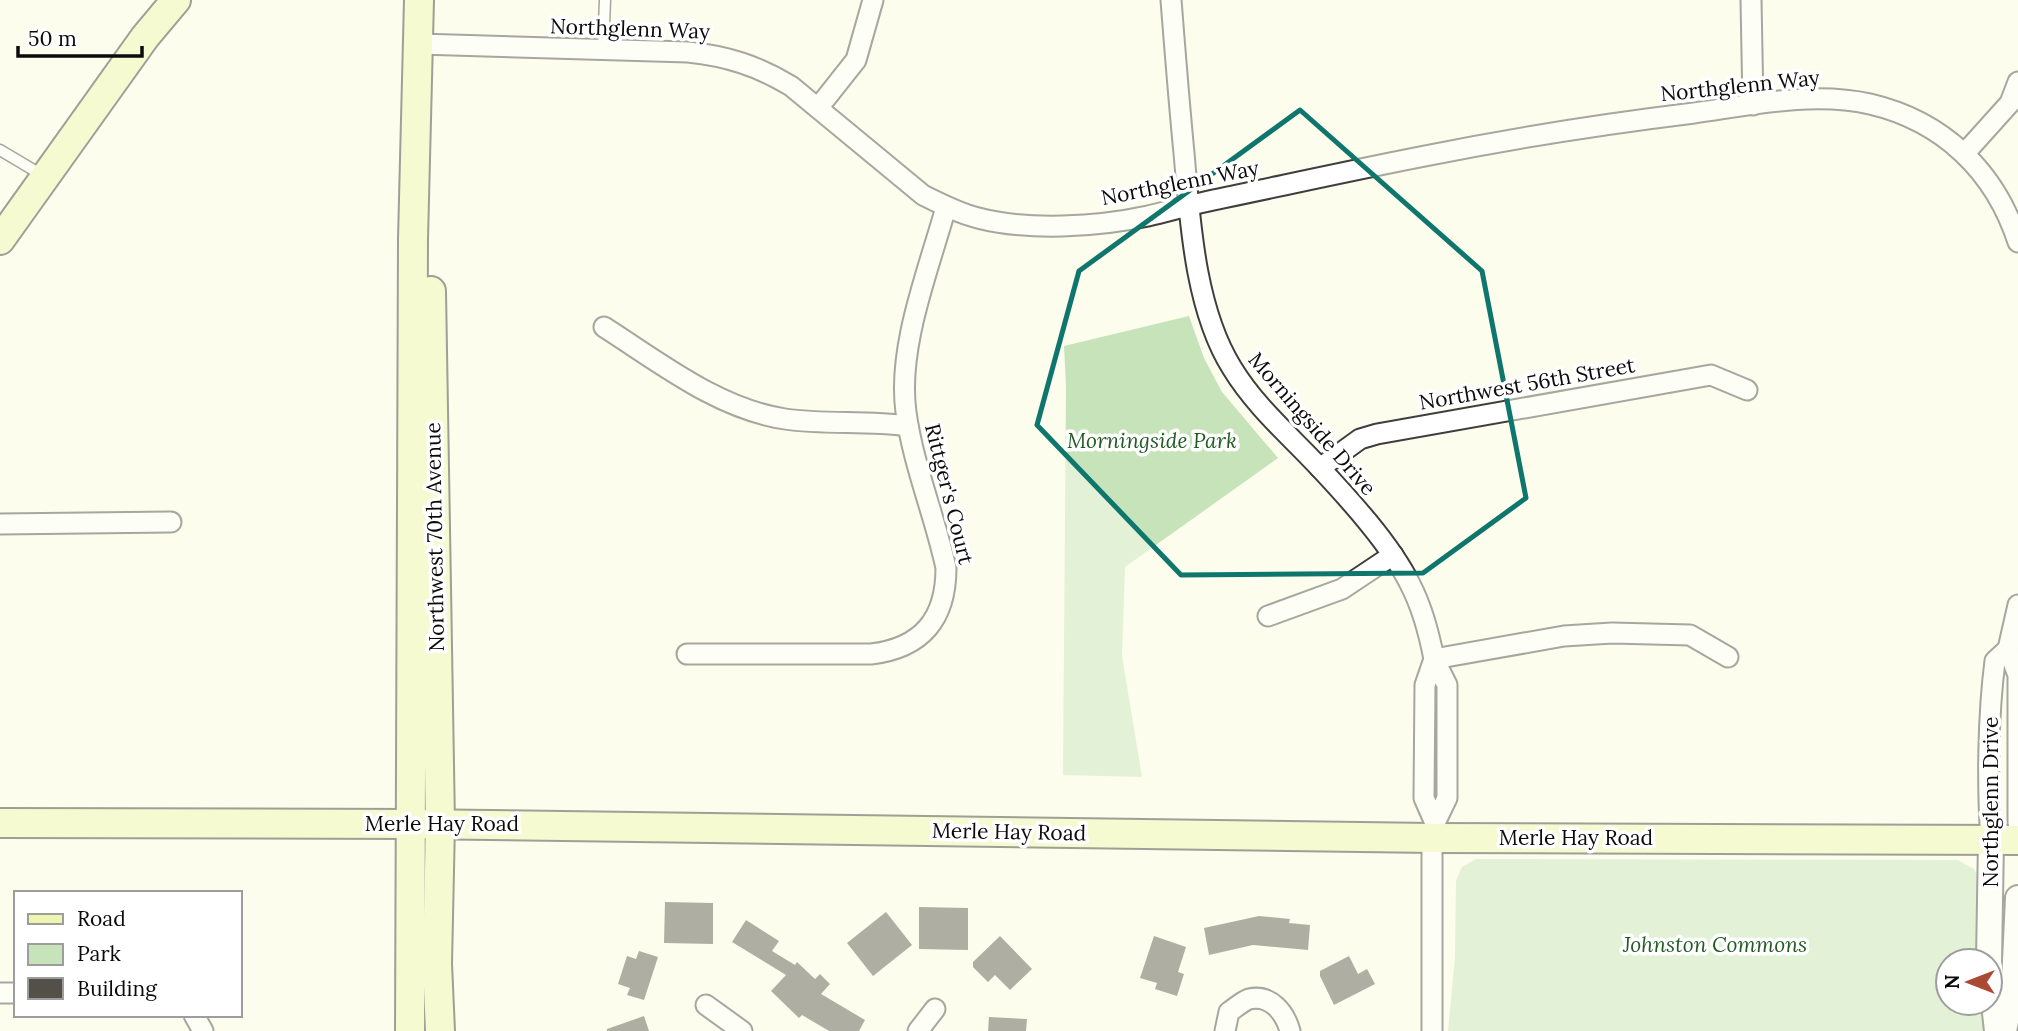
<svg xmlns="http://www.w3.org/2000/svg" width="2018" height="1031" viewBox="0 0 2018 1031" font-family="Lora,serif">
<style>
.green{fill:#c6e3ba}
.building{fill:#534f49}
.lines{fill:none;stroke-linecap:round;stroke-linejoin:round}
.service-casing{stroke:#3e3e3e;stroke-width:13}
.minor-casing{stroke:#3e3e3e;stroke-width:23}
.tertiary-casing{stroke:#3e3e3e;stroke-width:28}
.secondary-casing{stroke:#2d2d2d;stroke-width:32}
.service{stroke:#fff;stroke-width:10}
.minor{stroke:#fff;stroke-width:19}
.tertiary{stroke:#fff;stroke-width:24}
.secondary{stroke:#edf5ae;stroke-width:28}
.marked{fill:none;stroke:#0f766e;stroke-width:5;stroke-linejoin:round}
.labels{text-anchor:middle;stroke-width:7;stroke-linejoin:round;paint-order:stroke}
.street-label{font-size:21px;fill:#0b0b0b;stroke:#fff}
.park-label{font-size:21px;font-style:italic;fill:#245b25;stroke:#fff}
</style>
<rect width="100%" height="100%" fill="#fcfdec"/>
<g class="green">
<polygon points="1189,316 1204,358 1222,392 1278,458 1125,567 1122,656 1142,777 1063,775 1066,386 1064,346"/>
<polygon points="1476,859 1958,860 1974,869 1980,881 1979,961 1948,961 1948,1003 1982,1003 1983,1031 1448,1031 1455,957 1456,881 1462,867"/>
</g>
<g class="building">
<polygon points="665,902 713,903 713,944 664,943"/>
<polygon points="919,907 968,908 968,950 919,949"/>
<polygon points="886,912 912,945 873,976 847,943"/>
<polygon points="1259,916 1290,919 1289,923 1310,925 1308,950 1253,945 1209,955 1204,928"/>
<polygon points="746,920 779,941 772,951 795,965 797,962 815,979 820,974 830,984 821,994 865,1020 859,1031 829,1031 802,1015 799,1018 771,991 786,975 732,942"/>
<polygon points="1000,936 1032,969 1010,990 995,975 988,982 973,967 973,962"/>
<polygon points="1154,936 1186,947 1178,972 1184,974 1177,996 1155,989 1157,983 1140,978"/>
<polygon points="639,951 658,957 644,1000 627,995 630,988 618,984 627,956 636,959"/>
<polygon points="1349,956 1358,974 1367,969 1375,984 1334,1005 1320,976 1320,971"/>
<polygon points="644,1016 649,1031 607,1031 607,1029"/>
<polygon points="989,1017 1027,1019 1026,1031 988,1031"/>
</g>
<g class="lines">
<defs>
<g id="service">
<polyline points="603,50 605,0"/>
<polyline points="0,150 42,175"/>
</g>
<g id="minor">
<path d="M1171,0c4,51 8,102 13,153 6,68 11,156 48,215 23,38 57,67 87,99 30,32 72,78 91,117 12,23 19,49 24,75l130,-23 48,-3 78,2 38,22"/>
<polyline points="1751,0 1753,105"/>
<path d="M419,44l269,8c39,4 70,14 103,34l132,109c18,9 35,18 55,23 50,13 119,9 170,-2 25,-6 49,-13 75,-18 67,-14 135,-29 202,-42 89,-18 179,-32 269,-43 57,-8 119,-22 176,-9 73,17 125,67 148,138"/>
<polyline points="818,108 856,60 873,0"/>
<polyline points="1965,153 2010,103 2018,82"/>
<path d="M604,327c55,35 114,82 181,92 41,6 82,1 123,7"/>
<polyline points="1320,468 1360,439 1377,434 1711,375 1747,390"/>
<polyline points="0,524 171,522"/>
<polyline points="2018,605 2008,649 2018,675 2018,823"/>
<polyline points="1268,616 1342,589 1393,555"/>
<path d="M687,654h184c51,-6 75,-35 75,-86 -11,-52 -33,-103 -40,-156 -9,-65 23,-143 40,-205"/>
<path d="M1991,840c-4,-55 -3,-125 4,-179l13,-12"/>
<polyline points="0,993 16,993"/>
<polyline points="706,1005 742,1031"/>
<polyline points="194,1015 203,1031"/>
<polyline points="918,1031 935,1009"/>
<path d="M1225,1031l4,-19c6,-4 14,-11 20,-13 22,-5 36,14 41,32"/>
<polyline points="1432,1031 1432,838 1435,823 1447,798 1447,685 1434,659 1425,685 1424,798 1435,823"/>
</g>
<g id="tertiary">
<polyline points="1989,961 1991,840"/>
<polyline points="1990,967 1997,1031"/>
<polyline points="2004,1031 2014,982 2018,898"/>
</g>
<g id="secondary">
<polyline points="0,240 145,37 176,0"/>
<polyline points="431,291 440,824 437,964 440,1031"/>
<polyline points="0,823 411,824 1432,838 2018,840"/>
<polyline points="410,1031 413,239 419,0"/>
</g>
</defs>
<use href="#service" class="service-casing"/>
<use href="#minor" class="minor-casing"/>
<use href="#tertiary" class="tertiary-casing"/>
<use href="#secondary" class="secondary-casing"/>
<use href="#service" class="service"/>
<use href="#minor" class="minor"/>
<use href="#tertiary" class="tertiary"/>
<use href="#secondary" class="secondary"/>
</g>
<path d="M0 0H2018V1031H0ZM1300,110l182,161 44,227 -103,75 -242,2 -144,-150 42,-154z" fill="#fcfdec" fill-opacity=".55" fill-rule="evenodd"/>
<path class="marked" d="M1300,110l182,161 44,227 -103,75 -242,2 -144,-150 42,-154z"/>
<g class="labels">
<g class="street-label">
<text transform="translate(630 29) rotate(2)" y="7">Northglenn Way</text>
<text transform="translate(1740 86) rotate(-6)" y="7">Northglenn Way</text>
<text transform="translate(1180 183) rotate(-11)" y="7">Northglenn Way</text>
<text transform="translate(1527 384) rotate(-10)" y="7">Northwest 56th Street</text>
<text transform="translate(1312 424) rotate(49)" y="7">Morningside Drive</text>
<text transform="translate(949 494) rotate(76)" y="7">Rittger's Court</text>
<text transform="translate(435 537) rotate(-91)" y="7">Northwest 70th Avenue</text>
<text transform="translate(1991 802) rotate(-90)" y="7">Northglenn Drive</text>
<text x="442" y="831">Merle Hay Road</text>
<text transform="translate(1009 832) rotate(1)" y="7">Merle Hay Road</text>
<text x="1576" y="845">Merle Hay Road</text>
</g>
<g class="park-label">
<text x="1152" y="448">Morningside Park</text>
<text x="1715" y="952">Johnston Commons</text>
</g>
</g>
<rect x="14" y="891" width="228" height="126" fill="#ffffff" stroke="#9d9d9d" stroke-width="2"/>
<rect x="28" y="914" width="35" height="10" fill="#edf5ae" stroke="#9d9d9d" stroke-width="2"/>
<text x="77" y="926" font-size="21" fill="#0b0b0b">Road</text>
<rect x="28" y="944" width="35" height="21" fill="#c6e3ba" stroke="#9d9d9d" stroke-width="2"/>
<text x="77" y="961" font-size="21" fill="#0b0b0b">Park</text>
<rect x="28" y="978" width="35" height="21" fill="#534f49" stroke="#9d9d9d" stroke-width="2"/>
<text x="77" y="996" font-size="21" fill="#0b0b0b">Building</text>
<g transform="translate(1969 982) rotate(270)"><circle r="33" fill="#ffffff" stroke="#9d9d9d" stroke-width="2"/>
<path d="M0-5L12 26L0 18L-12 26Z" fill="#ab4a34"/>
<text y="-10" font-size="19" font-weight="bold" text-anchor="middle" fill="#0b0b0b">N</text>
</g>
<path d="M18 46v10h124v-10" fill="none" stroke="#0b0b0b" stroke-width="3.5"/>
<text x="28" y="46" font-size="21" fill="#0b0b0b" stroke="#ffffff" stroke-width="5" paint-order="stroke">50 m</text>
</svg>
